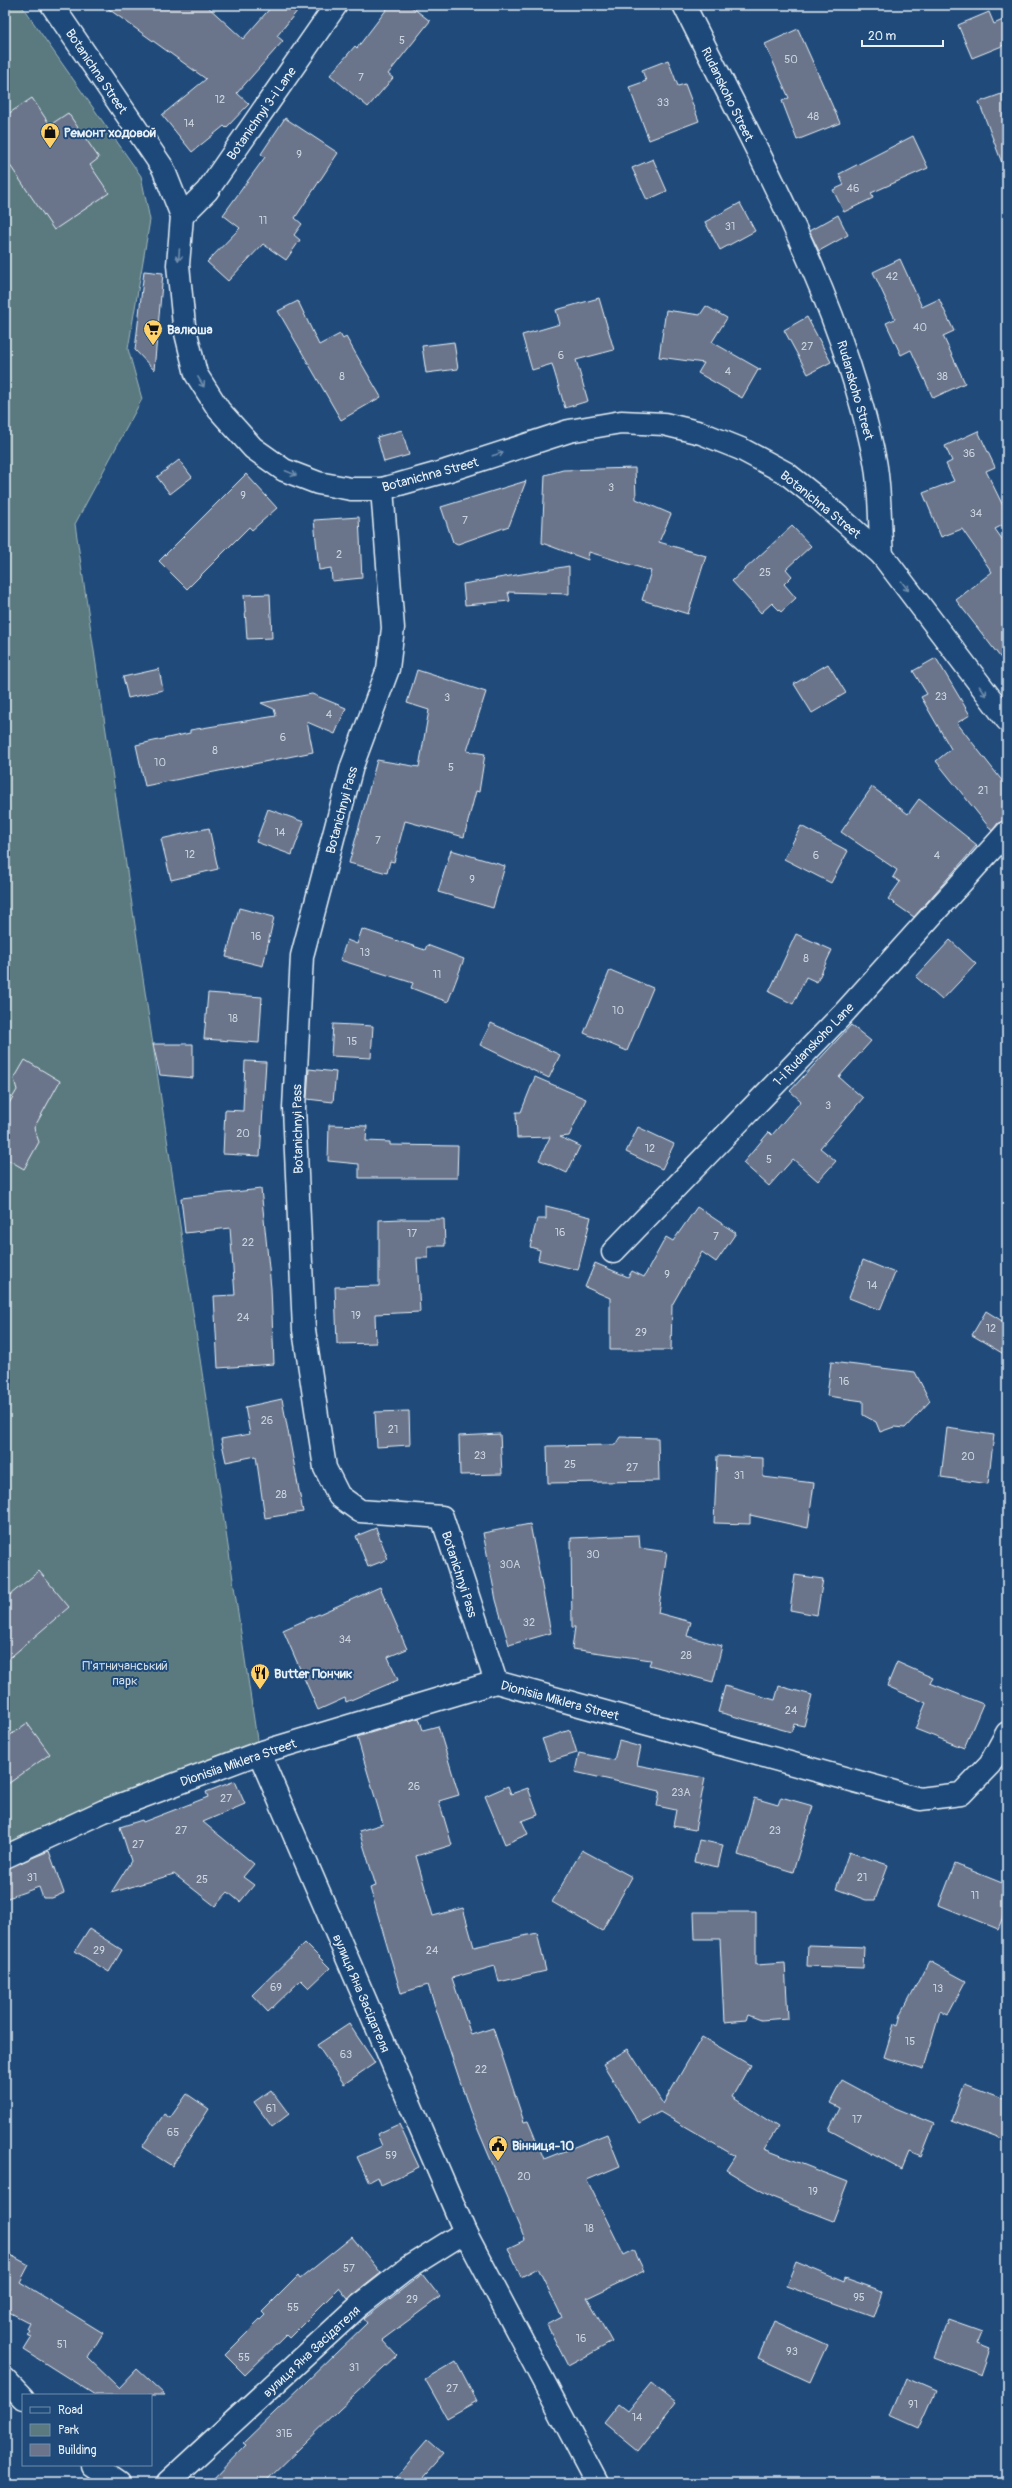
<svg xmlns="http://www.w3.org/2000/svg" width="1012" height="2488" viewBox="0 0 1012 2488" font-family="Pangolin,sans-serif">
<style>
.green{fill:#5a7a7f;stroke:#a1b6bc}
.building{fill:#6b748b;stroke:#e8f1f8}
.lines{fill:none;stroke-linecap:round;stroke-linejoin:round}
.minor-casing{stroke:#e8f1f8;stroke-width:25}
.minor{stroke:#1f4a7a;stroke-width:22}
.oneway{stroke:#6f8dac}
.labels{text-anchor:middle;stroke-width:4;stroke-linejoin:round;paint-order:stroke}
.number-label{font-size:11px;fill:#c9d2dd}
.street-label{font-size:13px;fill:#e8f1f8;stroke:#1f4a7a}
.poi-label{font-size:13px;font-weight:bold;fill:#e8f1f8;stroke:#1f4a7a;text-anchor:start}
.park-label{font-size:13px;fill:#d3dfe6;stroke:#1f4a7a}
</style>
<rect width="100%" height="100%" fill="#1f4a7a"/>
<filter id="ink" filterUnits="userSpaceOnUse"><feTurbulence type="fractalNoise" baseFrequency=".025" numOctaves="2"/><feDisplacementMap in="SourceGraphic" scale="8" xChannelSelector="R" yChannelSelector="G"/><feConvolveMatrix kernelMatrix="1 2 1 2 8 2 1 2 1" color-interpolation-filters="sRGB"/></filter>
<g filter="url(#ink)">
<polygon class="green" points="5,5 21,5 141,176 150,220 128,349 142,399 75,524 259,1753 5,1857"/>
<g class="building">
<polygon points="103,5 206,5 243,39 273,5 302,5 277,36 283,41 237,93 249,104 226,128 224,126 192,152 162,115 206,79"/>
<polygon points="390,5 409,5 430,21 388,74 393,78 368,107 330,75 355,46 357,48"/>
<polygon points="989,12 994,24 1007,18 1007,44 972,58 958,25"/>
<polygon points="798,29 840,123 797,140 782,101 789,98 765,44"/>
<polygon points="668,60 678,86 685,84 699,121 649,140 629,87 646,81 642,70"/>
<polygon points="1007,92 1007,171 1005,171 979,102"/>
<polygon points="32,98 50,125 68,113 99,158 90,165 109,193 54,230 5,158 5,116"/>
<polygon points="285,118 338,153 295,218 302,224 294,235 300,240 286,260 263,244 228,281 207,262 240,228 223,215 265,157 261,154"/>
<polygon points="913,136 928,168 871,193 873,198 844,212 833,190 844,185 839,174"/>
<polygon points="653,159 667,191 647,200 632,168"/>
<polygon points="740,203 755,231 720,250 705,222"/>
<polygon points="838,215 848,235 819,251 809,231"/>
<polygon points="900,259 922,307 939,299 954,331 943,336 965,383 933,398 911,350 901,355 886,323 895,319 873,272"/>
<polygon points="144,271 163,273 154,370 135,350"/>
<polygon points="599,298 614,350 576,360 588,401 565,408 552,364 532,370 522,335 560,324 556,310"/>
<polygon points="298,301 319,345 340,334 343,339 346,337 381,397 341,420 278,311"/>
<polygon points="706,306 727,318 712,342 761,370 758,370 742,398 698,373 704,363 659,357 666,310 700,315"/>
<polygon points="807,317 831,362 808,374 784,330"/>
<polygon points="454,342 458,369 426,373 422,346"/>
<polygon points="402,430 409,455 384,462 377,437"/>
<polygon points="978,431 995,467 986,471 1007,514 1007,523 995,529 1007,546 1007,666 956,600 992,572 962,529 941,537 923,493 954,481 946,464 952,461 945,446"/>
<polygon points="179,460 192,477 170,494 157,477"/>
<polygon points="635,468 636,499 671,514 659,542 706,556 688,614 642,600 651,571 589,552 588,560 542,543 545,475 563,470"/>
<polygon points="246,474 277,508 252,530 249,527 187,589 159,561"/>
<polygon points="526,481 509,526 458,544 453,542 441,507"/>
<polygon points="359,517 362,578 332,581 331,568 319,570 314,520"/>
<polygon points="792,526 811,546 786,569 792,576 784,584 796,598 781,612 772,603 761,613 732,581"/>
<polygon points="569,566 569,594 508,592 510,601 465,605 463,584"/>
<polygon points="270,594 272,638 247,639 244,595"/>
<polygon points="936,658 970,715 957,723 1007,787 1007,820 998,823 992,831 936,761 951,749 921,697 927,694 913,671"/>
<polygon points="828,664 846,693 812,713 794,684"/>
<polygon points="159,669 163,690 128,698 123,677"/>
<polygon points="417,670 486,692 467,751 485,754 479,792 476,791 464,837 405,821 394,862 390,861 387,873 349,863 377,760 419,767 429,710 407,703"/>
<polygon points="312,694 346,708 335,734 307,722 313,752 145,786 136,745 190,733 190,730 276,716 274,709 261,703"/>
<polygon points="872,787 908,814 919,799 977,845 914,917 888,899 900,882 893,877 897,870 841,832"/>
<polygon points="268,809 304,822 292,855 256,842"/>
<polygon points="801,826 848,851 831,883 784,859"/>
<polygon points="209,828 218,869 171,880 161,839"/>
<polygon points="451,850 505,866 493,908 438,892"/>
<polygon points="239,908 274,917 263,966 226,957"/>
<polygon points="362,929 425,950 427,945 464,959 448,1002 411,988 413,983 340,960 347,940 357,944"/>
<polygon points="796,934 832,950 817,982 806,977 793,1004 769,992"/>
<polygon points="950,940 976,964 942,1000 916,977"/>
<polygon points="610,970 653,988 627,1051 584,1033"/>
<polygon points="208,993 262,997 259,1043 204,1039"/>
<polygon points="491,1023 560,1055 549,1078 480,1045"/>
<polygon points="333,1024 373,1026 371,1058 331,1056"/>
<polygon points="851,1025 871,1041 839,1077 863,1098 820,1148 836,1161 818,1181 793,1159 769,1186 743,1163 769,1132 772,1135 801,1101 790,1091"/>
<polygon points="153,1044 193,1044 193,1078 160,1075"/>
<polygon points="25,1060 60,1081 34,1128 39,1142 24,1169 5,1158 5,1110 17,1090 14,1079"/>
<polygon points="245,1061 266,1062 260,1156 223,1154 225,1110 243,1111"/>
<polygon points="309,1069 336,1072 333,1102 307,1099"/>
<polygon points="535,1077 586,1099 569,1136 560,1137 580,1146 567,1173 539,1160 550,1137 517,1138 516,1112 521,1112"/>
<polygon points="329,1125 367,1126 366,1141 390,1142 390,1145 458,1146 457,1178 359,1178 359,1164 328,1161"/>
<polygon points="638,1127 674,1144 662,1169 626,1152"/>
<polygon points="261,1189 271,1288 274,1364 218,1368 214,1296 235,1295 230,1228 185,1233 181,1198"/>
<polygon points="546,1206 591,1217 578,1270 538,1260 540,1250 530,1247 537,1219 546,1219"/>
<polygon points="697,1207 736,1233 716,1262 702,1252 672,1305 671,1350 610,1350 610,1298 585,1287 595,1263 628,1277 632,1271 644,1277 666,1237 673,1241"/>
<polygon points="401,1219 444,1219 445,1246 428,1246 428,1258 417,1258 420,1312 375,1314 376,1343 337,1344 335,1287 379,1286 379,1220"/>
<polygon points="863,1260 895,1273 880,1310 849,1298"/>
<polygon points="986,1311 1007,1324 1007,1356 972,1335"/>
<polygon points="831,1362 915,1372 930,1401 905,1428 894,1427 880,1432 876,1422 863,1415 863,1401 827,1396"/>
<polygon points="282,1399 303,1512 265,1518 256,1456 226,1462 221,1439 250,1434 245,1407"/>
<polygon points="409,1411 410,1445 377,1447 375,1412"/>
<polygon points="947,1428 994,1435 988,1484 941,1477"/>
<polygon points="500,1434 502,1474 460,1475 459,1436"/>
<polygon points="620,1437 658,1438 659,1481 548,1483 547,1446 615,1445"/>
<polygon points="717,1456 763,1458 763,1477 814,1483 808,1528 750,1515 750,1524 714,1523"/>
<polygon points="530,1524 551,1633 509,1645 496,1600 483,1533"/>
<polygon points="376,1528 388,1559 368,1567 356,1536"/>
<polygon points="639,1535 640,1548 667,1552 658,1613 691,1622 687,1636 722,1646 713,1682 649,1665 651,1660 572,1649 575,1627 572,1627 571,1538"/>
<polygon points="39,1571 69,1607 5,1662 5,1599"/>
<polygon points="795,1575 823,1579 817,1615 790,1610"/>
<polygon points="380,1587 407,1649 388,1657 398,1680 346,1702 345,1698 318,1710 283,1630"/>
<polygon points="897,1662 933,1678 930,1683 983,1704 964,1748 915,1729 926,1703 887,1686"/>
<polygon points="725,1686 775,1700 779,1686 812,1695 804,1726 794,1724 791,1732 718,1712"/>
<polygon points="419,1718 423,1730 438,1726 459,1795 439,1801 452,1845 416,1856 433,1916 463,1908 474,1947 537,1933 546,1971 499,1982 495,1966 452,1978 471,2035 493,2028 524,2122 528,2121 544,2159 607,2134 620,2166 587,2180 624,2255 634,2250 644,2271 587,2298 612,2342 568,2366 547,2325 562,2317 538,2268 521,2277 508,2248 525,2240 470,2111 428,1985 401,1993 370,1888 376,1886 359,1831 383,1824 357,1737"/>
<polygon points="27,1723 50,1754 5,1786 5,1739"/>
<polygon points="570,1730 577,1753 550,1761 542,1739"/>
<polygon points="619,1741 641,1747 637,1765 705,1778 695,1830 673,1826 676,1810 657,1806 660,1791 575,1772 579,1753 614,1760"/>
<polygon points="235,1781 245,1804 203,1822 254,1864 243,1877 254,1885 240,1902 228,1892 215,1906 174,1874 111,1893 131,1861 120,1827 142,1820 143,1822 208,1797 206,1792"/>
<polygon points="508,1786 511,1794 528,1788 538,1815 522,1821 528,1834 505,1844 485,1796"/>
<polygon points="781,1797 813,1806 793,1872 738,1855 754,1798 778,1805"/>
<polygon points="699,1840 723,1845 718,1867 694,1862"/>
<polygon points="582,1850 632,1877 602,1931 552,1902"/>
<polygon points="49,1851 64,1893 52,1898 43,1898 39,1887 5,1899 5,1869"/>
<polygon points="849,1852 888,1865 875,1900 866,1900 836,1889"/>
<polygon points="955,1864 1007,1885 1007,1907 998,1929 939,1905"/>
<polygon points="694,1912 756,1912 756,1965 785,1963 788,2018 761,2020 748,2015 746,2020 724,2022 720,1939 695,1939"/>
<polygon points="89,1929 122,1950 109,1972 75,1951"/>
<polygon points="305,1943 330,1968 309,1988 301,1980 268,2012 252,1995"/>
<polygon points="808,1945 864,1947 863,1968 807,1966"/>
<polygon points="929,1961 966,1981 948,2015 940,2011 923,2069 884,2057 894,2024 898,2026 901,2014"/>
<polygon points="349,2024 375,2063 344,2084 317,2045"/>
<polygon points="702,2037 750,2065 732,2097 778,2127 764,2149 848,2182 833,2221 772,2197 744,2181 726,2170 735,2156 660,2112 639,2123 603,2064 628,2049 663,2104"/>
<polygon points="842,2080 892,2107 934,2124 921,2157 909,2152 902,2169 829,2130 840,2108 830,2103"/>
<polygon points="965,2084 1007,2100 1007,2141 952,2120"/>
<polygon points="271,2090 289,2114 272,2127 254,2102"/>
<polygon points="187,2094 209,2109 172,2166 142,2147 164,2114 170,2118"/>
<polygon points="399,2124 419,2167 381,2185 378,2177 369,2182 357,2157 382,2146 377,2134"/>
<polygon points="352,2237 381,2273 348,2299 339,2288 289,2338 286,2335 245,2375 225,2355 265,2315 262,2312 298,2276 300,2279"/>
<polygon points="5,2252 29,2265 20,2282 103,2333 88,2358 119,2388 137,2369 165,2395 95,2395 24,2350 32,2337 27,2335 30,2331 27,2329 30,2323 5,2310"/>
<polygon points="796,2262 844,2282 845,2278 882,2291 873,2317 786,2286"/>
<polygon points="422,2274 440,2297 382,2340 397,2356 340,2409 264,2483 209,2483 246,2445 243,2443 367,2323 364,2319"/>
<polygon points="948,2320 982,2332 977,2344 990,2349 981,2375 934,2357"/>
<polygon points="774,2321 827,2345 810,2382 758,2358"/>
<polygon points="456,2361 477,2401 447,2418 425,2379"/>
<polygon points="906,2378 936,2391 919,2429 890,2416"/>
<polygon points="651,2383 676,2403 638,2451 604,2423 619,2404 628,2411"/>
<polygon points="427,2441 443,2455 418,2483 391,2483"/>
</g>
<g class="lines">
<defs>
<g id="minor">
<polyline points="52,5 163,168 182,216 178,265 184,325 196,374 219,410 253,448 284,470 318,483 351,489 382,489 446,471 569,431 621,422 664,424 701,433 741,449 786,473 820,500 882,555 1007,720"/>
<path d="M684,5c72,146 156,290 190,451 7,31 5,67 8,99"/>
<polyline points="182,216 207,191 336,5"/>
<polyline points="382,489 393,628 388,669 352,766 302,956 294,1108 304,1330 325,1468 339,1496 360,1511 442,1517 496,1682"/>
<polyline points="613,1252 842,1015 1007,832"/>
<polyline points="259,1753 465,2232 597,2483"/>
<polyline points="5,1857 104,1811 259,1753 496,1682 920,1799 961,1794 990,1764 1007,1733"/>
<polyline points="5,2379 23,2398"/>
<polyline points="93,2465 119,2483"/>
<polyline points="167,2483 359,2306 409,2267 465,2232"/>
</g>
</defs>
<use href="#minor" class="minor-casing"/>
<use href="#minor" class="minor"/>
</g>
<defs><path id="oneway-shaft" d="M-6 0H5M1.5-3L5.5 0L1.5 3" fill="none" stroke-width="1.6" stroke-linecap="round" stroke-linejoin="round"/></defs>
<g class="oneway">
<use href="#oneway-shaft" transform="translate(179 255) rotate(94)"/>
<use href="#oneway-shaft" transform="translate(201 382) rotate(58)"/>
<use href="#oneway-shaft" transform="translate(498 454) rotate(-18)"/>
<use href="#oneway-shaft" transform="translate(291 473) rotate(22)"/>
<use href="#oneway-shaft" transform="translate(905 586) rotate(53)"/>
<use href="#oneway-shaft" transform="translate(983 691) rotate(53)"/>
</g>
</g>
<defs>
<symbol id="shop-pin" viewBox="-11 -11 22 30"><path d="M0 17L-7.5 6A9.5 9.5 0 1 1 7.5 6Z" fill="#ffd166" stroke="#1f4a7a"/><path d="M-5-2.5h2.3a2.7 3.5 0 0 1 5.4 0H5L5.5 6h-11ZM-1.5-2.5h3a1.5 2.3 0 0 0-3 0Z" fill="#111"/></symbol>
<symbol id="supermarket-pin" viewBox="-11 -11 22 30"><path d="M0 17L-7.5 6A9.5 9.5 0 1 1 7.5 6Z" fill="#ffd166" stroke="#1f4a7a"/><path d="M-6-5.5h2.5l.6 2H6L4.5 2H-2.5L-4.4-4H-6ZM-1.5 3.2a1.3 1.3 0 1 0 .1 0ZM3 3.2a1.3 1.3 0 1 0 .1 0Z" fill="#111"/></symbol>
<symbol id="restaurant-pin" viewBox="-11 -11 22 30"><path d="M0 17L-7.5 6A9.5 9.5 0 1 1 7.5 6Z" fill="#ffd166" stroke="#1f4a7a"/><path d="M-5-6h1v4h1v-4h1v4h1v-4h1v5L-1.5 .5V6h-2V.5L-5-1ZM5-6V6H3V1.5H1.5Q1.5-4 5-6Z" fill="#111"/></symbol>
<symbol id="civic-pin" viewBox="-11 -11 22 30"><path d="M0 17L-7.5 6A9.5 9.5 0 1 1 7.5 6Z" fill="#ffd166" stroke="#1f4a7a"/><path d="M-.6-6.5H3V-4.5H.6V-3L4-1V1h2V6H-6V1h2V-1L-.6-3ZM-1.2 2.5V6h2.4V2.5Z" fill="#111"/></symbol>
</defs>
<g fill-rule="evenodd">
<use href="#shop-pin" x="39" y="121" width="22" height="30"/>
<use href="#supermarket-pin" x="142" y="318" width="22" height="30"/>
<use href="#restaurant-pin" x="249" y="1662" width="22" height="30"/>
<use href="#civic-pin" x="487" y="2134" width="22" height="30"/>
</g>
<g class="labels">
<g class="number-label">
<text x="402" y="44">5</text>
<text x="791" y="63">50</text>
<text x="361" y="81">7</text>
<text x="220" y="103">12</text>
<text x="663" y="106">33</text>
<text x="813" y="120">48</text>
<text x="189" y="127">14</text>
<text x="299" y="158">9</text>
<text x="853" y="192">46</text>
<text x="263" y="224">11</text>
<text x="730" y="230">31</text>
<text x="892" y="280">42</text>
<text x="920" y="331">40</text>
<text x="807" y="350">27</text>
<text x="561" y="359">6</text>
<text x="728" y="375">4</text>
<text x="342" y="380">8</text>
<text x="942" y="380">38</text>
<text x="969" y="457">36</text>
<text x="611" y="491">3</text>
<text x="243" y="499">9</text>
<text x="976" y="517">34</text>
<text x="465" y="524">7</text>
<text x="339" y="558">2</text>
<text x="765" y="576">25</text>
<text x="941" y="700">23</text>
<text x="447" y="701">3</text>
<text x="329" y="718">4</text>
<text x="283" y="741">6</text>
<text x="215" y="754">8</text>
<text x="160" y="766">10</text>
<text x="451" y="771">5</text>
<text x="983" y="794">21</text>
<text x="280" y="836">14</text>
<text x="378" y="844">7</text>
<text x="190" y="858">12</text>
<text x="816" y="859">6</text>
<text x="937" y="859">4</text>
<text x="472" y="883">9</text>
<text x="256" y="940">16</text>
<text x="365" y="956">13</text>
<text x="806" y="962">8</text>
<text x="437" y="978">11</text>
<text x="618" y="1014">10</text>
<text x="233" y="1022">18</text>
<text x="352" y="1045">15</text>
<text x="828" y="1109">3</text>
<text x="243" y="1137">20</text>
<text x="650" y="1152">12</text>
<text x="769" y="1163">5</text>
<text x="560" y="1236">16</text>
<text x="412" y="1237">17</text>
<text x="716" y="1240">7</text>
<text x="248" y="1246">22</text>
<text x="667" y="1278">9</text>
<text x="872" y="1289">14</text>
<text x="356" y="1319">19</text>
<text x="243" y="1321">24</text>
<text x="991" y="1332">12</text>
<text x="641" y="1336">29</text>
<text x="844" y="1385">16</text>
<text x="267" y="1424">26</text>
<text x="393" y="1433">21</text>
<text x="480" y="1459">23</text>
<text x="968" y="1460">20</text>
<text x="570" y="1468">25</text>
<text x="632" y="1471">27</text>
<text x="739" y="1479">31</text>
<text x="281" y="1498">28</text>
<text x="593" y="1558">30</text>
<text x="510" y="1568">30А</text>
<text x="529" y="1626">32</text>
<text x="345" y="1643">34</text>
<text x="686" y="1659">28</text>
<text x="791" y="1714">24</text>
<text x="414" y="1790">26</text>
<text x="681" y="1796">23А</text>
<text x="226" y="1802">27</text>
<text x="181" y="1834">27</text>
<text x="775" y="1834">23</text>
<text x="138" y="1848">27</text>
<text x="32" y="1881">31</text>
<text x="862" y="1881">21</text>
<text x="202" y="1883">25</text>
<text x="975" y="1899">11</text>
<text x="99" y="1954">29</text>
<text x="432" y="1954">24</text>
<text x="276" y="1991">69</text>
<text x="938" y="1992">13</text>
<text x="910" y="2045">15</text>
<text x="346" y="2058">63</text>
<text x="481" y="2073">22</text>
<text x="271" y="2112">61</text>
<text x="857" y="2123">17</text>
<text x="173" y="2136">65</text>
<text x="391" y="2159">59</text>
<text x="524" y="2180">20</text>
<text x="813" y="2195">19</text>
<text x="589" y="2232">18</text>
<text x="349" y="2272">57</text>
<text x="859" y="2301">95</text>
<text x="412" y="2303">29</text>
<text x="293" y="2311">55</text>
<text x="581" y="2342">16</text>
<text x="62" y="2348">51</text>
<text x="792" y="2355">93</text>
<text x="244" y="2361">55</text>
<text x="354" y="2371">31</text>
<text x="452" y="2392">27</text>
<text x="913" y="2408">91</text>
<text x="637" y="2421">14</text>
<text x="284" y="2437">31Б</text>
</g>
<g class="street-label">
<text transform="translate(97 71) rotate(56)" y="5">Botanichna Street</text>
<text transform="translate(728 94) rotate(64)" y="5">Rudanskoho Street</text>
<text transform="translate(261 113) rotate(-55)" y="5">Botanichnyi 3-i Lane</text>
<text transform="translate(856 390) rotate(74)" y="5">Rudanskoho Street</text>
<text transform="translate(430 474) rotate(-15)" y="5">Botanichna Street</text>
<text transform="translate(821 504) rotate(39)" y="5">Botanichna Street</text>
<text transform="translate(341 810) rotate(-75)" y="5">Botanichnyi Pass</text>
<text transform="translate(813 1044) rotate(-46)" y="5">1-i Rudanskoho Lane</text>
<text transform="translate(297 1129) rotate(-91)" y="5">Botanichnyi Pass</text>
<text transform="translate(460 1574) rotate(72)" y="5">Botanichnyi Pass</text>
<text transform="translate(560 1700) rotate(15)" y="5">Dionisiia Miklera Street</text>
<text transform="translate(238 1762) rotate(-19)" y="5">Dionisiia Miklera Street</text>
<text transform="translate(362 1993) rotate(67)" y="5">вулиця Яна Засідателя</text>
<text transform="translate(311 2351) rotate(-43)" y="5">вулиця Яна Засідателя</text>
</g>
<g class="poi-label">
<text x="64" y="137">Ремонт ходовой</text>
<text x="167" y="334">Валюша</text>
<text x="274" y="1678">Butter Пончик</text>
<text x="512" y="2150">Вінниця-10</text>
</g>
<g class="park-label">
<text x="125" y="1670">П'ятничанський<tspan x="125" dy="15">парк</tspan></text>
</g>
</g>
<rect width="1012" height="2488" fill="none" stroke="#1f4a7a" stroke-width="20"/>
<rect x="10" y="10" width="992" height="2468" fill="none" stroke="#e8f1f8" stroke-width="1.5" filter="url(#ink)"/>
<rect x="22" y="2394" width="130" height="72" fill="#1f4a7a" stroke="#6f8dac"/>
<rect x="30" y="2407" width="20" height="6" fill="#1f4a7a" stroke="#6f8dac"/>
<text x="58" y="2414" font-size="12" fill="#e8f1f8">Road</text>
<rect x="30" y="2424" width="20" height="12" fill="#5a7a7f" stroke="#6f8dac"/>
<text x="58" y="2434" font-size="12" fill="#e8f1f8">Park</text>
<rect x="30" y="2444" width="20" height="12" fill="#6b748b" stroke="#6f8dac"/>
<text x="58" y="2454" font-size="12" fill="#e8f1f8">Building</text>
<path d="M862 40v6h81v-6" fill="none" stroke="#e8f1f8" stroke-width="2"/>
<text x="868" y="40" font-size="12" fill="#e8f1f8" stroke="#1f4a7a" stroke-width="3" paint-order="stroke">20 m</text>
</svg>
